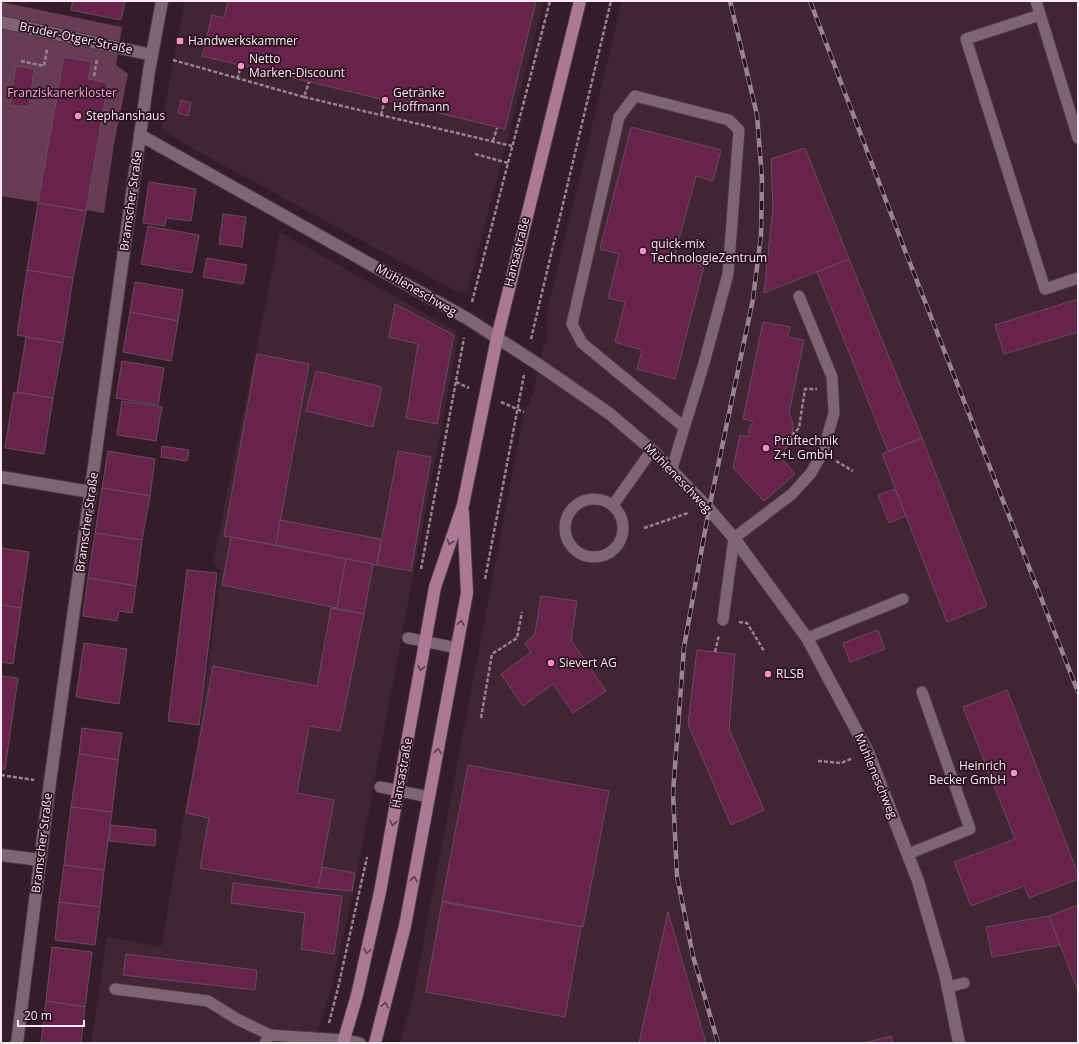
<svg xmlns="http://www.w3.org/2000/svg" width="1079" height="1044" viewBox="0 0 1079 1044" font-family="'Open Sans',sans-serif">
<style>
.built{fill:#422535}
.green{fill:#693c55}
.building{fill:#68234d;stroke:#674d5b}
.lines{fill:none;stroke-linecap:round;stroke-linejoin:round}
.service-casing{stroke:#4b3843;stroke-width:13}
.minor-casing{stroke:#4b3843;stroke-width:14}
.primary-casing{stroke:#4b3843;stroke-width:14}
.path{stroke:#98848e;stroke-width:2.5;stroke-dasharray:4 2;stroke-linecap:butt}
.service{stroke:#7f6472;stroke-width:11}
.minor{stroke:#7f6472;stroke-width:12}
.primary{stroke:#ac7994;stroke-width:12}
.rail-casing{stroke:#99858f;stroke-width:4.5}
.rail{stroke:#291320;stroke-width:3;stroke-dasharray:9;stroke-linecap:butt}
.oneway{stroke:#5d3c4e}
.poi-dot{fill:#f990ca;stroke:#291320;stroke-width:1.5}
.labels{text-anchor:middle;stroke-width:3.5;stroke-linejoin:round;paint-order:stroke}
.street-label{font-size:12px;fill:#f9e9f1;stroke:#291320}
.poi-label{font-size:12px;fill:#f9e9f1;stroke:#291320;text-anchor:start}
.park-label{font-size:12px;fill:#f7a4d1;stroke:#291320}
</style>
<rect width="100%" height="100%" fill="#341d29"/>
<g class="built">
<polygon points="185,1 544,1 467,293 454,290 355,237 181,142 161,128"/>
<polygon points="622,1 1078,1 1078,1043 400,1043 414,992 524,412 532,397 544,345 547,341 546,316"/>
<polygon points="280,232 454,330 457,334 458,339 354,889 331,988 314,1043 91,1043 107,937 161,947 200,726 221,571 213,562"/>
</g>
<polygon class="green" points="1,2 122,27 116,65 128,74 114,144 104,213 1,196"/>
<g class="building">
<polygon points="73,1 125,1 121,20 71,10"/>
<polygon points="228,1 536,1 505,129 202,56 212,15 224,18"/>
<polygon points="64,57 91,62 88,79 108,83 86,211 38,203"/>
<polygon points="16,66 34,69 29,107 10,105"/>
<polygon points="181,100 191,103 188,116 178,113"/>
<polygon points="631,127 721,150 713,181 696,176 674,258 704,266 675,379 637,369 642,350 615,342 625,302 608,298 619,254 600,249"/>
<polygon points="805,148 849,259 764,293 773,207 771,159"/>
<polygon points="149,182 196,189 191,221 166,218 165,226 143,223"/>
<polygon points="38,203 86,211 73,278 27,270"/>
<polygon points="223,214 246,217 242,247 219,244"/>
<polygon points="148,226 199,235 192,273 141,264"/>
<polygon points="207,258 247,265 243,284 203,277"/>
<polygon points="849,259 922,438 888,451 817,272"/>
<polygon points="27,270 73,278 63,343 17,335"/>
<polygon points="135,282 183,290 178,321 130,312"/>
<polygon points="1078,299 1078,332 1004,354 995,325"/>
<polygon points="395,304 454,335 437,424 406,418 418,344 389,337"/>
<polygon points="130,312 178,321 171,361 123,352"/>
<polygon points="763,322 790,327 788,337 804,340 789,413 793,423 792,435 787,447 779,455 795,474 764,501 733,468 740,435 749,437 749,429 753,421 743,419"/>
<polygon points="26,337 63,343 53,398 17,392"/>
<polygon points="257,354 309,364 276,545 224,536"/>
<polygon points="122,361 164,368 158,405 116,398"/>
<polygon points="316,371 382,387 373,427 306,411"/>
<polygon points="14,392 53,398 44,454 5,448"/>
<polygon points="122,401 162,407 156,441 117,435"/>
<polygon points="922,438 987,606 947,622 882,454"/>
<polygon points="162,446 189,450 187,461 161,457"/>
<polygon points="108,451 155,459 150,496 102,488"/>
<polygon points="398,451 431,457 411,571 377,565"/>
<polygon points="102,488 150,496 142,540 95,533"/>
<polygon points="895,489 906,516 889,523 878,495"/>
<polygon points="280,520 381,539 377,565 276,545"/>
<polygon points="95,533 142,540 136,586 88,578"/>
<polygon points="231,537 346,559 337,608 222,585"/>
<polygon points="1,548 29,552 21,608 1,605"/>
<polygon points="346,559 373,564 364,614 337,608"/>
<polygon points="187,570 217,573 199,725 168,721"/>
<polygon points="88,578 136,586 132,613 119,611 117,621 83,616"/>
<polygon points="541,596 577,601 571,640 606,691 573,713 553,684 523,706 501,674 531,652 525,643 535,634"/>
<polygon points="1,605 21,608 13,664 1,662"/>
<polygon points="331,608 364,614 340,731 309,726 297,793 334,800 318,888 200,868 209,818 186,813 213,666 317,686"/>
<polygon points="878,630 885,649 850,662 843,643"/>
<polygon points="84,643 127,649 119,704 76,697"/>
<polygon points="697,650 735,654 729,729 764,810 731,825 688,724"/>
<polygon points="1,676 18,678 5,769 1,769"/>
<polygon points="1007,690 1078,874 1078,879 1029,898 1024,886 971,906 954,862 1015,839 963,707"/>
<polygon points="82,728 122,733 118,760 79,754"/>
<polygon points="79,754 118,760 112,812 71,807"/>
<polygon points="468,765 609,791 583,927 442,901"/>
<polygon points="71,807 112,812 104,870 64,865"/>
<polygon points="111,825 156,830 155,846 109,841"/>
<polygon points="64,865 104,870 100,907 59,902"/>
<polygon points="322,867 355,873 352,891 318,888"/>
<polygon points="233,883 342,896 334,954 301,949 305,913 231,903"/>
<polygon points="59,902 100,907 95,945 55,940"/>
<polygon points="442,902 581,927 565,1017 426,992"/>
<polygon points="1078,905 1078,991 1049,916"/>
<polygon points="668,912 706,1043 639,1043"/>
<polygon points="1049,916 1060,945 992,957 986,927"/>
<polygon points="52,947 92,952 85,1007 46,1001"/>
<polygon points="126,954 257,970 255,990 123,975"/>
<polygon points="46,1001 85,1007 81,1043 41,1043"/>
<polygon points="891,1036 893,1043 864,1043"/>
</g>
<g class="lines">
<defs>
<g id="service">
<polyline points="1036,1 1078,138"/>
<polyline points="1040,15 966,39 1045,289 1078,278"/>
<polyline points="672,468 704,363 728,274 739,130 729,120 635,96 619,117 572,324 582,343 684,427"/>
<circle cx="594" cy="528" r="29"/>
<polyline points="613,505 652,450"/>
<polyline points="723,620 734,538 792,494 811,473 823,452 834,413 832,377 799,296"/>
<polyline points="408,638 457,648"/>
<polyline points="807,638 903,599"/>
<polyline points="380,787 429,797"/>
<polyline points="908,854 970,829 922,692"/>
<polyline points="948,987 964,983"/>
<polyline points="115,989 208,1001 237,1019 270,1035"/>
<polyline points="265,1043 270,1035 344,1040 360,1043"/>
</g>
<g id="minor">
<polyline points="1,22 152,55"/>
<polyline points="140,135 468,319 539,365 610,414 652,450 709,509 734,538 807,638 868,752 918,881 945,974 959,1043"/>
<polyline points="1,477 91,492"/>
<polyline points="1,855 40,860"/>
<polyline points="17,1043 50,782 149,71 162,1"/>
</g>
<g id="primary">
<polyline points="343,1043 357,995 380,892 435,587 463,505 497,338 580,1"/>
<polyline points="375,1043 405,926 467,593 463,512"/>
</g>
</defs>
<use href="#service" class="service-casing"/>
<use href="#minor" class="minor-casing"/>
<use href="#primary" class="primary-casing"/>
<g class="path">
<polyline points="173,60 304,97 309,82"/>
<polyline points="21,61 44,66 47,49"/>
<polyline points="94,76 97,59"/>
<polyline points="237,79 241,66"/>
<polyline points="304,97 512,146"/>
<polyline points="381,115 385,100"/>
<polyline points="493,141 497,128"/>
<polyline points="475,154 508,163"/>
<polyline points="472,302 550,1"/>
<polyline points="531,339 611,1"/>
<polyline points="456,382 469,388"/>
<polyline points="501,402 524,412"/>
<polyline points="808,444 792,435 799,428 805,389 817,389"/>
<polyline points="836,461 853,471"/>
<polyline points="644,528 688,513"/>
<polyline points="421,569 464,338"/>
<polyline points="485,579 524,375"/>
<polyline points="739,622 747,623 764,651"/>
<polyline points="715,652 719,635"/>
<polyline points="481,718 492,654 517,638 522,612"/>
<polyline points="818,761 841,763 853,758"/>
<polyline points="1,775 34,780"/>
<polyline points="329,1023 338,988 367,857"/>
</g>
<use href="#service" class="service"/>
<use href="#minor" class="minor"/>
<use href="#primary" class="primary"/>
<defs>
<g id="rail">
<polyline points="810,1 904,248 1078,692"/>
<polyline points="718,1043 693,956 677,876 673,793 684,647 709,509 753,299 761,235 762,179 757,115 730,1"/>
</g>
</defs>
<use href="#rail" class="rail-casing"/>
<use href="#rail" class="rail"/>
</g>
<defs><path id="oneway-chevron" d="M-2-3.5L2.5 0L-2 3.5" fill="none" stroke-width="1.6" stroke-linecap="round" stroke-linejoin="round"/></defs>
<g class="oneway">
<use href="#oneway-chevron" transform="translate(450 542) rotate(109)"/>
<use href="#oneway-chevron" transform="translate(461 623) rotate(-79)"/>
<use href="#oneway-chevron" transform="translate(421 668) rotate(100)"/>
<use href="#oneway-chevron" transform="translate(438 751) rotate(-80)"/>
<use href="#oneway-chevron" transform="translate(393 823) rotate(100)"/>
<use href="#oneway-chevron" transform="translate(414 879) rotate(-80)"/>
<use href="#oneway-chevron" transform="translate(367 951) rotate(103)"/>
<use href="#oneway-chevron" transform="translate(385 1005) rotate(-76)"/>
</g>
<g class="poi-dot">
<rect x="176" y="37" width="8" height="8" rx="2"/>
<circle cx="241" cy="66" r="4"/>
<circle cx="385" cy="100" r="4"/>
<circle cx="78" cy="116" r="4"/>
<circle cx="643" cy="251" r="4"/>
<circle cx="766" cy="448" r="4"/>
<circle cx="551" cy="663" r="4"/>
<circle cx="768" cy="674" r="4"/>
<circle cx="1014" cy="773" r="4"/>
</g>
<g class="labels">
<g class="street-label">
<text transform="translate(76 38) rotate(12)" y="4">Bruder-Otger-Straße</text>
<text transform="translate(131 201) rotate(-82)" y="4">Bramscher Straße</text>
<text transform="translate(517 252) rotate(-76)" y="4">Hansastraße</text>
<text transform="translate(416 290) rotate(30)" y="4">Mühleneschweg</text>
<text transform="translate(678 478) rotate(46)" y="4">Mühleneschweg</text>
<text transform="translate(87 522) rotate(-82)" y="4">Bramscher Straße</text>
<text transform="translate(402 773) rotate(-80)" y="4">Hansastraße</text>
<text transform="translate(876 776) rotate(67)" y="4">Mühleneschweg</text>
<text transform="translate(42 843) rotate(-83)" y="4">Bramscher Straße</text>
</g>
<g class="poi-label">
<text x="188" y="45">Handwerkskammer</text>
<text x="249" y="63">Netto<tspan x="249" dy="14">Marken-Discount</tspan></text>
<text x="393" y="97">Getränke<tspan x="393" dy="14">Hoffmann</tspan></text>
<text x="86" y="120">Stephanshaus</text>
<text x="651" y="248">quick-mix<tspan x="651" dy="14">TechnologieZentrum</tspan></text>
<text x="774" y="445">Prüftechnik<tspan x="774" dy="14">Z+L GmbH</tspan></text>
<text x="559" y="667">Sievert AG</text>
<text x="776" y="678">RLSB</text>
<text x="1006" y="770" text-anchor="end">Heinrich<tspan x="1006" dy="14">Becker GmbH</tspan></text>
</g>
<g class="park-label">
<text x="62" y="97">Franziskanerkloster</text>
</g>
</g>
<rect width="1079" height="1044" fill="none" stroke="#f9e9f1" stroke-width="4"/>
<path d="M18 1020v6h66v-6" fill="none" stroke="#f9e9f1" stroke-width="2"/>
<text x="24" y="1020" font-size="12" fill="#f9e9f1" stroke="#291320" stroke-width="3" paint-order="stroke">20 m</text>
</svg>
